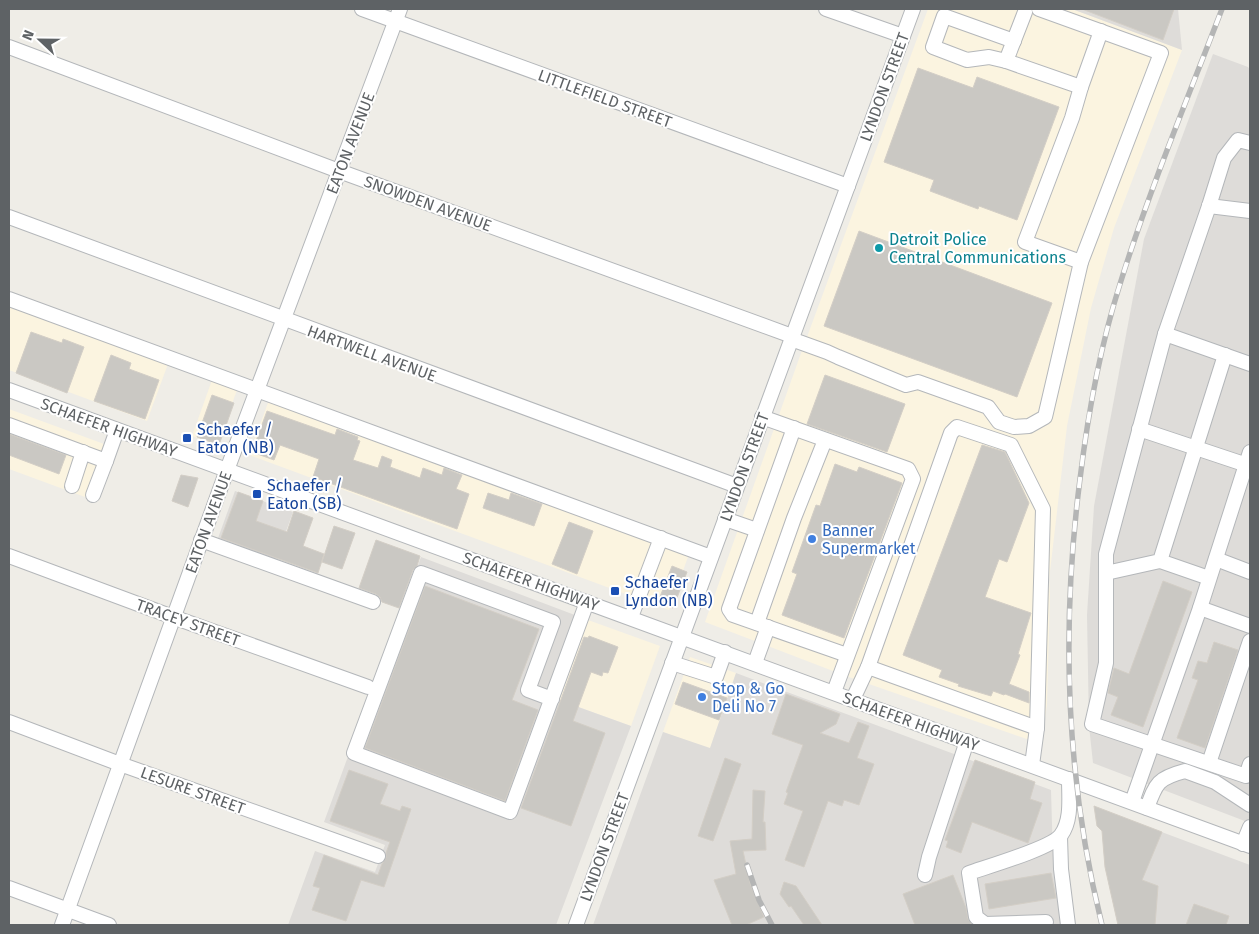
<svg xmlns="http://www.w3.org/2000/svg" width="1259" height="934" viewBox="0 0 1259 934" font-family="'Fira Sans',sans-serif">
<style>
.commercial{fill:#fbf4e0}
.industrial{fill:#dedcd9}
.building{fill:#cac8c3;stroke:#d3cec6}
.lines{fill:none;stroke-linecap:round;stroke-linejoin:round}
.minor-casing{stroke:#b4b7ba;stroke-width:16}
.minor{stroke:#fff;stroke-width:14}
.rail-casing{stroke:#b4b5b5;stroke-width:5.5}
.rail{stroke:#fff;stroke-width:4;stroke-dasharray:11;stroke-linecap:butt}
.culture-dot{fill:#0f9aa8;stroke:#fff;stroke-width:2}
.transit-dot{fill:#1a4fb4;stroke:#fff;stroke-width:2}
.shop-dot{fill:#3f7fe0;stroke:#fff;stroke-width:2}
.labels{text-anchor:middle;stroke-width:4;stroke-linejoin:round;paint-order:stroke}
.street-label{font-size:16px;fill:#5e6265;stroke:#fff}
.culture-label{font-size:16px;fill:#0d838f;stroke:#fff;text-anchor:start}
.transit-label{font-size:16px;fill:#164399;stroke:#fff;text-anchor:start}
.shop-label{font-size:16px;fill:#366cbe;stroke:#fff;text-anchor:start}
</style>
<rect width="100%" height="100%" fill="#efede7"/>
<g class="commercial">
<polygon points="928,9 1072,9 1182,50 1114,228 1091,308 1067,426 1049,580 1050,594 1047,705 1041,744 846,676 705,622 800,356"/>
<polygon points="9,306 168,364 147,421 9,370"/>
<polygon points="212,380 237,390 217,445 192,436"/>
<polygon points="269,400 689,554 669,610 249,455"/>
<polygon points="9,409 104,444 85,497 9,469"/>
<polygon points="588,620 660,646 631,726 559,700"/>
<polygon points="690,657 736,673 710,749 663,732"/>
</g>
<g class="industrial">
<polygon points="1072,9 1178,9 1182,50"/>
<polygon points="1213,54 1248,67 1250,70 1250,823 1093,763 1089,726 1087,615 1094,506 1144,239"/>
<polygon points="235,491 293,512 275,562 217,541"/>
<polygon points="421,557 588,620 559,700 631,726 556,925 288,925 315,851 375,872 385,845 324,822"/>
<polygon points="736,673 1051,790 1053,859 1061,925 593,925 663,732 710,748"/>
<polygon points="1100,809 1250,865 1250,925 1118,925 1105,867"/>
</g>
<g class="building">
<polygon points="1082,9 1174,9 1163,40"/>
<polygon points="918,68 973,88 977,77 1059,107 1017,220 979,206 978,209 930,191 934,180 884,162"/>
<polygon points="859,231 1052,303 1017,397 824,326"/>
<polygon points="31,332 62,343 63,339 84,347 67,393 16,373"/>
<polygon points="111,355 131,363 129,369 159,380 145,419 94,401"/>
<polygon points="825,375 905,404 887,452 807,424"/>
<polygon points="212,395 234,403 219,445 197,437"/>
<polygon points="267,411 335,435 337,429 358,437 357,440 360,441 353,460 378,468 382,456 392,460 390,467 420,478 423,468 442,475 444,468 462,475 456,489 469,494 457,529 313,477 319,459 280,445 274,460 252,452"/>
<polygon points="9,434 66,455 59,474 9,455"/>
<polygon points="982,445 1005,452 1029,503 1007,562 999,559 985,597 1031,613 1018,654 1020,655 1009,684 1029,692 1029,703 1005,694 1004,695 993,691 991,696 958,686 959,684 939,677 942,670 903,655"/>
<polygon points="835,464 857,472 859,467 902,483 844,638 782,615 797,574 792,572 816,505 820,506"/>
<polygon points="181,475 198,478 188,507 172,501"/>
<polygon points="238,492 263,501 256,521 287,532 294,511 313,518 303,546 324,554 318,573 221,538"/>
<polygon points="488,493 509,500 511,493 542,504 534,526 483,508"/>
<polygon points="569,522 593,531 577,574 552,564"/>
<polygon points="334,526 355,533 342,569 322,562"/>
<polygon points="376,540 420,556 417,566 413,570 399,608 382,602 380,597 376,594 359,588"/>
<polygon points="672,566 687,572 673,608 658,602"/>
<polygon points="1163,581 1192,592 1143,727 1111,715 1118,697 1108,693 1114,668 1129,674"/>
<polygon points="425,586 539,629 512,700 538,710 505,801 365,748"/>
<polygon points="589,636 618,647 608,673 603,672 602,676 591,672 573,721 605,733 571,826 521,808 584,637 588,638"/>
<polygon points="1214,642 1238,650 1205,748 1177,738 1198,680 1192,678 1198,661 1207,663"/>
<polygon points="683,682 727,698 719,720 675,704"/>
<polygon points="786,694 840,714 836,724 820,733 849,743 858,722 869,726 857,758 874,764 859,805 844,800 842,806 828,801 804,867 785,860 803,811 784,804 788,793 786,792 803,745 772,734"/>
<polygon points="725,758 741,764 713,841 698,836"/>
<polygon points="975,760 1035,782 1030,799 1042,803 1028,843 972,822 961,853 946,847 948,841 945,840"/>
<polygon points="349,770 388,784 380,804 400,811 402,806 411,809 384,887 361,880 346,921 312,910 320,888 313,886 324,855 378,875 382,864 386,858 386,853 390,842 330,821"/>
<polygon points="753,790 765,791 763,822 765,822 766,850 743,851 750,883 764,917 746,925 732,925 714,880 736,874 730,841 752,839"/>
<polygon points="1094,806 1162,832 1142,880 1158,886 1155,925 1118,925 1105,867 1102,831 1097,826"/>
<polygon points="1051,873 1056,898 989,909 985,884"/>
<polygon points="953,875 966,908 968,919 972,925 915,925 903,894"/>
<polygon points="784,882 796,886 822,925 804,925 791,906 789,907 780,894"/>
<polygon points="1194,904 1229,916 1226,925 1186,925"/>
</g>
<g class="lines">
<defs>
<g id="minor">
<polyline points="362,9 848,186"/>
<polyline points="826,9 903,36"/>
<polyline points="1025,12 1006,61 1081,87"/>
<polyline points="9,47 339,171 792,336"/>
<polyline points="1006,61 989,57 967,60 933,47 944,16 1014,41"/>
<polyline points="1209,206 1250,211"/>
<polyline points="9,217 737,486"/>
<polyline points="1081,262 1025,242 1072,118 1081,87 1101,31"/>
<polyline points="9,299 711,557"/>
<polyline points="1165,334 1209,206 1224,158 1238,140 1250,143"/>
<polyline points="791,339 827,352 838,357 906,385 918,382 988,407 999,422 1014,427 1029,426 1045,417 1081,262 1161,53 1039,9"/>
<polyline points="1250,364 1165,334 1106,554 1106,663 1092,724 1246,776 1250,764"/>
<polyline points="9,390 1250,846"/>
<polyline points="762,417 908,469 913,479 834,692"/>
<polyline points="9,425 106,461 117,430"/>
<polyline points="794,428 729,609 733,615 847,655"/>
<polyline points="1139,429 1250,466"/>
<polyline points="72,486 83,452"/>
<polyline points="93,495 106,461"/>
<polyline points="725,519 757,530"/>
<polyline points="201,540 373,602"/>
<polyline points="9,556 173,617 368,687"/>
<polyline points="1216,559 1250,572"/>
<polyline points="1160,561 1209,578"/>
<polyline points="1106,573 1160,561 1225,355"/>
<polyline points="1200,608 1250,626"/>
<polyline points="631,617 661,538"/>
<polyline points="757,623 794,518 825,440"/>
<polyline points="672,663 716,677 725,652"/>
<polyline points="755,663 768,627"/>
<polyline points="868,667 1037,728"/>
<polyline points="552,699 528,690 553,622 421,573 354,753 510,812 587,602"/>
<polyline points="853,699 868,667 951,433 957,427 1011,445 1043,509 1037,728 1032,765"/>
<polyline points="9,722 120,764 378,856"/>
<polyline points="1209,763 1250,641"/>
<polyline points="1132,802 1200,608 1250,452"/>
<path d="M1147,808c9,-25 11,-30 38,-37l30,11 35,23"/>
<polyline points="1060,837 1061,869 1068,925"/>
<polyline points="1243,844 1250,827"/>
<polyline points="925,875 929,857 967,741"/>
<polyline points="9,888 109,925"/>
<path d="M1046,922l-61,2 -9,-7 -7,-44c17,-6 83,-25 92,-38 11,-15 8,-37 8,-56"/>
<polyline points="62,925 227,470 400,9"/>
<polyline points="576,925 913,9"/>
</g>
</defs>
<use href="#minor" class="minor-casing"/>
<use href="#minor" class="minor"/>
<defs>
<g id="rail">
<polyline points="747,865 759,900 772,925"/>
<path d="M1102,925c-36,-145 -41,-298 -22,-446 8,-66 20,-132 40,-195 29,-93 67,-184 102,-275"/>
</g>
</defs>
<use href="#rail" class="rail-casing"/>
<use href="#rail" class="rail"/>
</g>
<circle class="culture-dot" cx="879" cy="248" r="5"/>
<g class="transit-dot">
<rect x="182" y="433" width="10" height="10" rx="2.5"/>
<rect x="252" y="489" width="10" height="10" rx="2.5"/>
<rect x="610" y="586" width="10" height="10" rx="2.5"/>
</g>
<g class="shop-dot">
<circle cx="812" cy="539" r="5"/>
<circle cx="702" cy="697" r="5"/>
</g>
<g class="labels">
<g class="street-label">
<text transform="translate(884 87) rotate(-70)" y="6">LYNDON STREET</text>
<text transform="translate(605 98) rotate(20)" y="6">LITTLEFIELD STREET</text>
<text transform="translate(350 143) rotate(-69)" y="6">EATON AVENUE</text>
<text transform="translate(428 203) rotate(20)" y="6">SNOWDEN AVENUE</text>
<text transform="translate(372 353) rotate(20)" y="6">HARTWELL AVENUE</text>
<text transform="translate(109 427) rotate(20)" y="6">SCHAEFER HIGHWAY</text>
<text transform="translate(744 467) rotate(-70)" y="6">LYNDON STREET</text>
<text transform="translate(208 522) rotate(-70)" y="6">EATON AVENUE</text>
<text transform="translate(531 581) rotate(20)" y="6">SCHAEFER HIGHWAY</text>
<text transform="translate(188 622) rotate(20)" y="6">TRACEY STREET</text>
<text transform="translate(911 721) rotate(20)" y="6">SCHAEFER HIGHWAY</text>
<text transform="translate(193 790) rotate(20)" y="6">LESURE STREET</text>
<text transform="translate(604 847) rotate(-70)" y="6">LYNDON STREET</text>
</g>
<g class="culture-label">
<text x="889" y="245">Detroit Police<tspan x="889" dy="18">Central Communications</tspan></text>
</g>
<g class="transit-label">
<text x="197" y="435">Schaefer /<tspan x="197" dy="18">Eaton (NB)</tspan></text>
<text x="267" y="491">Schaefer /<tspan x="267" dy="18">Eaton (SB)</tspan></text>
<text x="625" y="588">Schaefer /<tspan x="625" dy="18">Lyndon (NB)</tspan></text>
</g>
<g class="shop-label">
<text x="822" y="536">Banner<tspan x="822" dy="18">Supermarket</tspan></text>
<text x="712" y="694">Stop &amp; Go<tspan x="712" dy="18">Deli No 7</tspan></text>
</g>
</g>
<rect width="1259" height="934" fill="none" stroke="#5e6265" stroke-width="20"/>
<g transform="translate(40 40) rotate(292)" stroke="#ffffff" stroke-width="4" paint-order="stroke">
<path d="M0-4L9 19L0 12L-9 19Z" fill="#5e6265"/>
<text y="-8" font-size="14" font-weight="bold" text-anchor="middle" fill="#5e6265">N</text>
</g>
</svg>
